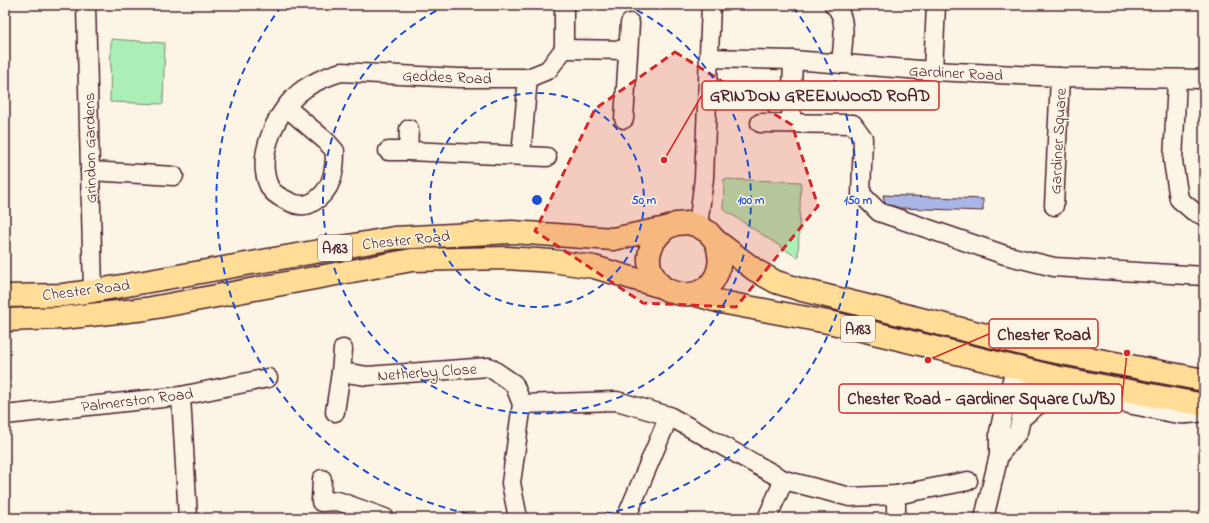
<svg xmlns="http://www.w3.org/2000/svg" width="1209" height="523" viewBox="0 0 1209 523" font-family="'Indie Flower',sans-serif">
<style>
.green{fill:#aceeb7;stroke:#7b8671}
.building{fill:#aab6e6;stroke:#4a1f2b}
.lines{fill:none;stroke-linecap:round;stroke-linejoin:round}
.minor-casing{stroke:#4a1f2b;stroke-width:21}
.major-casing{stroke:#4a1f2b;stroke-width:25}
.minor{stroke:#fcf5e5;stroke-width:18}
.major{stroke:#ffdd96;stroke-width:22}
.marked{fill:#d62828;fill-opacity:0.2;stroke:#d62828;stroke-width:3;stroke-dasharray:8 5;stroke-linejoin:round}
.ring{fill:none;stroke:#1d4ed8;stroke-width:2;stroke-dasharray:7 5}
.labels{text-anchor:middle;stroke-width:3;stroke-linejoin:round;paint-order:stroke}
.shield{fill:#fcf5e5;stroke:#7f5f63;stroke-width:1}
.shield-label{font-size:15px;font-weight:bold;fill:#4a1f2b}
.street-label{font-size:16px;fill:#4a1f2b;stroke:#fcf5e5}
.centre{fill:#1d4ed8;stroke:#fcf5e5;stroke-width:2}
.ring-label{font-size:12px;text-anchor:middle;font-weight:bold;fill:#1d4ed8;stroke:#fcf5e5;stroke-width:3;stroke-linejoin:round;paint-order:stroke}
.leader{fill:none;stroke:#d62828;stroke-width:1.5}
.callout-dot{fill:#d62828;stroke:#fcf5e5;stroke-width:1.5}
.callout{fill:#fcf5e5;stroke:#d62828;stroke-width:1.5}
.callout-label{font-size:17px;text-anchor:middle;font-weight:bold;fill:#4a1f2b}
</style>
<rect width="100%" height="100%" fill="#fcf5e5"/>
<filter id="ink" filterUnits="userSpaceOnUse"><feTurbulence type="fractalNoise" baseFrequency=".025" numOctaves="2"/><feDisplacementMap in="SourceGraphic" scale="8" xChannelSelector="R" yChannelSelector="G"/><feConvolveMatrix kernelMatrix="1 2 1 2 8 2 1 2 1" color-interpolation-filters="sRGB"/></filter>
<g filter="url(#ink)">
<g class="green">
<polygon points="111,39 165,43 163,104 110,102"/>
<polygon points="724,179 801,182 798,258 723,209"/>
</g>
<polygon class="building" points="883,195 983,199 983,211 899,208 885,203"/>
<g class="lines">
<defs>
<g id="minor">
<polyline points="86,5 93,291"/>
<path d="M834,5c15,13 8,41 7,59"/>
<polyline points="564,49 628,50"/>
<polyline points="709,58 793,60 933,71 1060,77 1204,79"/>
<polyline points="933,71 936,5"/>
<polyline points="1177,79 1173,161 1179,199 1193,211 1204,216"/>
<path d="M286,107l40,34 9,10c0,21 -3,40 -22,51 -8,5 -16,4 -25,-1 -7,-3 -16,-8 -19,-15 -14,-31 9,-79 35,-97 11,-8 24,-13 37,-17l118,6h69l20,-8 16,-21v-44"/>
<polyline points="624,119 630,23"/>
<polyline points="760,123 853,124 863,138 861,194 879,212 1005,255 1054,267 1204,276"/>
<polyline points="791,123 793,60"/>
<polyline points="388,151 408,151 409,129"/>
<polyline points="408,151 547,157"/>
<polyline points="521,155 528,78"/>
<polyline points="90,171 174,176"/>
<polyline points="1054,206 1060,77"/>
<polyline points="698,226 704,178 711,5"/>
<polyline points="343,349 341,372 367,376 489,367 514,384 522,404 511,483 518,518"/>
<polyline points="181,396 188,518"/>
<polyline points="522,404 617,401 669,416 784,480 850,497 896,495 968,481"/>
<polyline points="335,412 341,372"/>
<polyline points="5,415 181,396 268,378"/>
<path d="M1022,418c8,-7 17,-16 28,-19 32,-11 95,11 130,15 7,1 16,-1 24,-2"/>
<polyline points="322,479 321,502 338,501 385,518"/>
<polyline points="626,518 669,416"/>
<polyline points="767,518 784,480"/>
<polyline points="896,518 896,495"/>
<polyline points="984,518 999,455 999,432 1005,405 1012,380 1022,370 1029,383 1018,432 999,455"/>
</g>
<g id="major">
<path d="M662,287c-19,-20 -17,-41 4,-59"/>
<polyline points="693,294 721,302 833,323 1055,377 1204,405"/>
<polyline points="5,296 63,295 93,291 394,238 512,232 613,239 666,228 676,224 688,223 698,226 708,232 715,240 755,270 776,282 802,290 1051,351 1204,380"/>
<path d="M5,320l57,-2 84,-9 266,-49 95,-2 45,3 42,6 68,20c36,22 70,-9 53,-47"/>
</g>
</defs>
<use href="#minor" class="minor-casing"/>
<use href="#major" class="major-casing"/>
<use href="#minor" class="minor"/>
<use href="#major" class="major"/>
</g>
</g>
<path class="marked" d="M675,52l117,73 26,81 -82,101 -93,-4 -108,-72 60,-122z"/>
<g class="ring">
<circle cx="537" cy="200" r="107"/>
<path d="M626 5A214 214 0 1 1 448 5"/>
<path d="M492 518A321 321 0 0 1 281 7M793 7A321 321 0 0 1 582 518"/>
</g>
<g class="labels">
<g class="shield">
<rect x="318" y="235" width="34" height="26" rx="3"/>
<rect x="841" y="316" width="34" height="26" rx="3"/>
</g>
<g class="shield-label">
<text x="335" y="253">A183</text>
<text x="858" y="334">A183</text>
</g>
<g class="street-label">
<text transform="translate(956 72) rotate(3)" y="6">Gardiner Road</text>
<text transform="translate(447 76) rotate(2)" y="6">Geddes Road</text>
<text transform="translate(1057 141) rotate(-87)" y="6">Gardiner Square</text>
<text transform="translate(89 148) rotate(-91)" y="6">Grindon Gardens</text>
<text transform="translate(406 239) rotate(-6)" y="6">Chester Road</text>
<text transform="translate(86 289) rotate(-7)" y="6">Chester Road</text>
<text transform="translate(427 371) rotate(-4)" y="6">Netherby Close</text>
<text transform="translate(137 399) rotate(-7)" y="6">Palmerston Road</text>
</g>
</g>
<circle cx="537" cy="200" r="6" class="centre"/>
<g class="ring-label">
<text x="644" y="204">50 m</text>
<text x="751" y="204">100 m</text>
<text x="858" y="204">150 m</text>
</g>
<path class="leader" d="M664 160L702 95M928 360L989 334M1127 353L1122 398"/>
<g class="callout-dot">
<circle cx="664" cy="160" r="4"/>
<circle cx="928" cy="360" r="4"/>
<circle cx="1127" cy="353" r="4"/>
</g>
<g class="callout">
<rect x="702" y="81" width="237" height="29" rx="4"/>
<rect x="989" y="319" width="109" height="29" rx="4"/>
<rect x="839" y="384" width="283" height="29" rx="4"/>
</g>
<g class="callout-label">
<text x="820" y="101">GRINDON GREENWOOD ROAD</text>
<text x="1044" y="340">Chester Road</text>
<text x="981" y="404">Chester Road - Gardiner Square (W/B)</text>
</g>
<rect width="1209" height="523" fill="none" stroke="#fcf5e5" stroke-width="20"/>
<rect x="10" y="10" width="1189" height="503" fill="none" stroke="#4a1f2b" stroke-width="1.5" filter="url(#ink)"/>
</svg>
